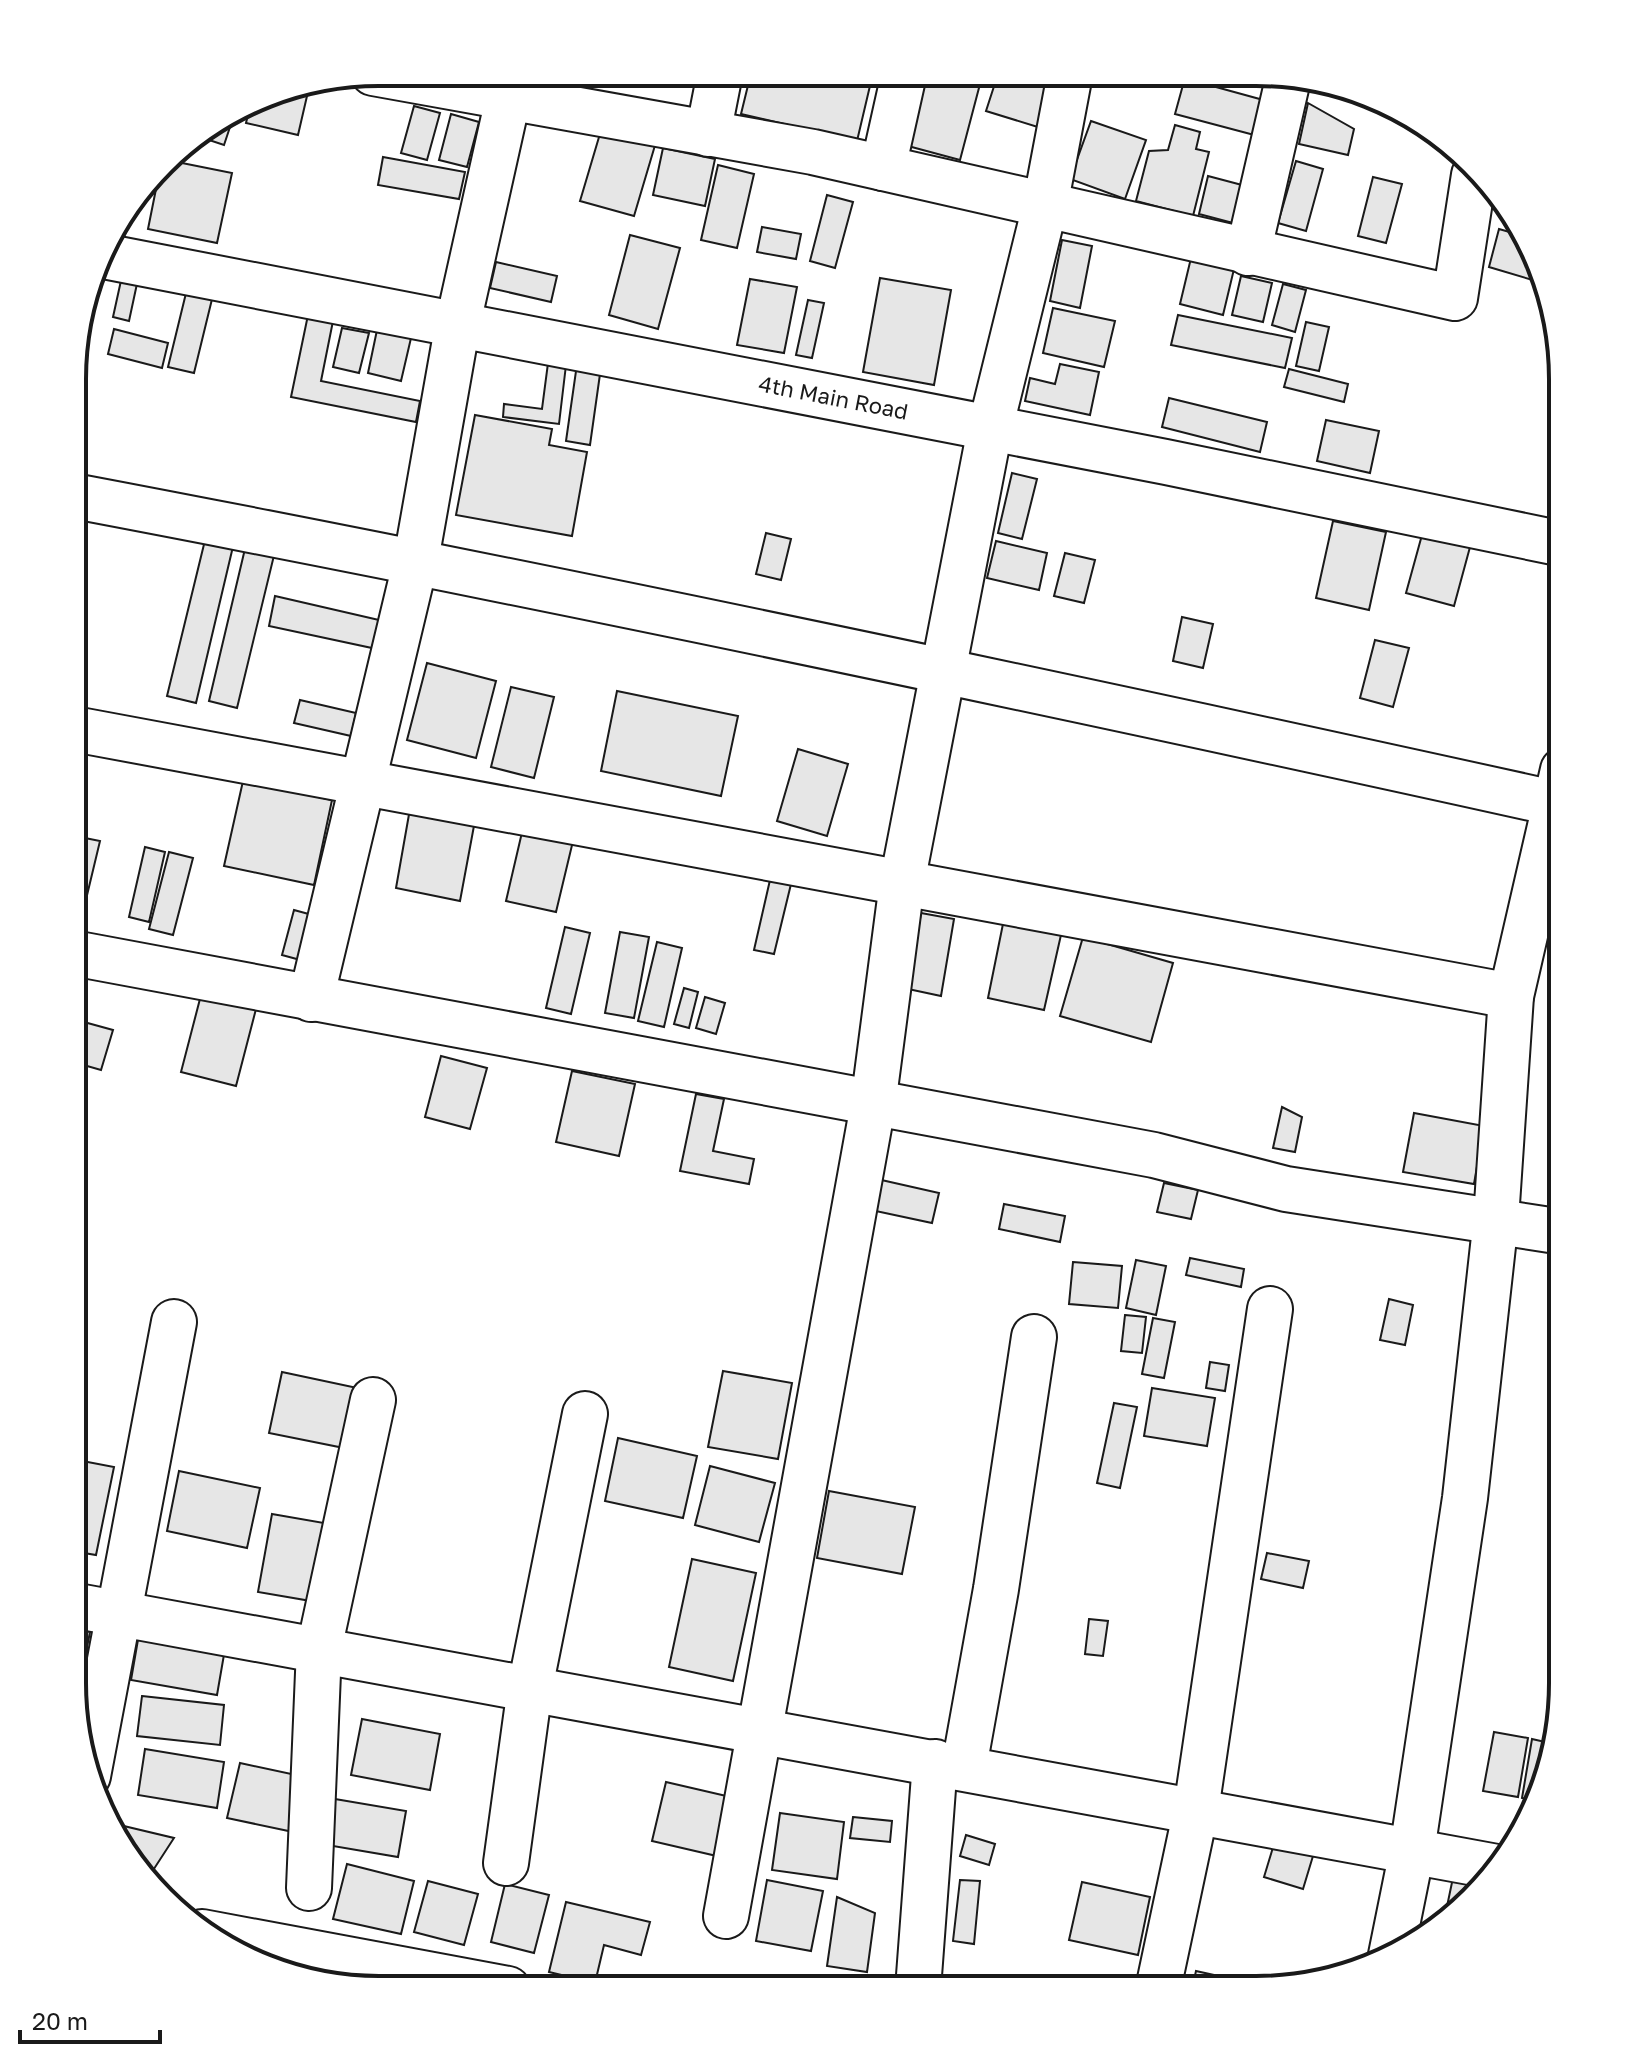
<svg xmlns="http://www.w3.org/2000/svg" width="1635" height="2062" viewBox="0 0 1635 2062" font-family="'Golos Text',sans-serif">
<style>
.building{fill:#e6e6e6;stroke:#1a1a1a;stroke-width:2}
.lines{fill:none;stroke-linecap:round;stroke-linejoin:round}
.minor-casing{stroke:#1a1a1a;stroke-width:48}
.minor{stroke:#fff;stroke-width:44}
.labels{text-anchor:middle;stroke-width:6;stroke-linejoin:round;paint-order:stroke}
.street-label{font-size:22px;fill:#1a1a1a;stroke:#fff}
.rim{fill:none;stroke:#1a1a1a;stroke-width:4}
</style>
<rect width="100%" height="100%" fill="#fff"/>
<g class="building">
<polygon points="751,73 873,73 857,141 741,114"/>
<polygon points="927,74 980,84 960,160 908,146"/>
<polygon points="998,74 1034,74 1057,81 1041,128 986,111"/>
<polygon points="1186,74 1207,74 1205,84 1267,101 1258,136 1175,114"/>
<polygon points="310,83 298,135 246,123 250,106 280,88"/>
<polygon points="1308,103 1354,129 1348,155 1299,144"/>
<polygon points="414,106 440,113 427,160 401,153"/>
<polygon points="451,114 479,122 467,167 439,160"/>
<polygon points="234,115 224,145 197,136"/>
<polygon points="1091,121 1146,140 1125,199 1070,179"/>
<polygon points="1175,125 1200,132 1196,149 1209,152 1193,216 1136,201 1149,151 1168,150"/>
<polygon points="602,127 656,142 634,216 580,201"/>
<polygon points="663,148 715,159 705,206 653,195"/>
<polygon points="383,157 465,172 459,199 378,185"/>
<polygon points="167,160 232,173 217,243 148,229 160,169"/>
<polygon points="1296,161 1323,169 1306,231 1278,223"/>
<polygon points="718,165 754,174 737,248 701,240"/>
<polygon points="1208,176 1242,185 1233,223 1199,214"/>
<polygon points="1373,177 1402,184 1386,243 1358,236"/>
<polygon points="827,195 853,202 835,268 810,261"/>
<polygon points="762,227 801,234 796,259 757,252"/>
<polygon points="1499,229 1527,237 1546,284 1489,267"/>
<polygon points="630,235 680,248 658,329 609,315"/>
<polygon points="1062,240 1092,246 1080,308 1050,301"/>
<polygon points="1191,258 1234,269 1223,315 1180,304"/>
<polygon points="496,262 557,276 551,302 490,288"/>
<polygon points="122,276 138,279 129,321 113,317"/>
<polygon points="1241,276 1272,283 1263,322 1232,315"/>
<polygon points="880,278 951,290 934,385 863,372"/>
<polygon points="750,279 797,287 784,353 737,345"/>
<polygon points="94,283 78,353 75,353 75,338"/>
<polygon points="1283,284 1306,290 1295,332 1272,325"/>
<polygon points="187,289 213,295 194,373 168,367"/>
<polygon points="808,300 824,303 812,358 796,355"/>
<polygon points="1053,308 1115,321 1104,367 1043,353"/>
<polygon points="308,315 333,321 321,381 420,401 416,422 291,397"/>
<polygon points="1178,315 1292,338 1285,368 1171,345"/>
<polygon points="1306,322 1329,327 1319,371 1296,366"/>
<polygon points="342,328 369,333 359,373 333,367"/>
<polygon points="114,329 168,343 162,368 108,354"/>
<polygon points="377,330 411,338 401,381 368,373"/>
<polygon points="548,363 566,365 559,424 503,417 504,404 542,409"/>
<polygon points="577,364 601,367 590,445 566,441"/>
<polygon points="1060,364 1099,372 1090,415 1025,401 1030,378 1055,384"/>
<polygon points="1289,369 1348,384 1344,402 1284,387"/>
<polygon points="1169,398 1267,422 1260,452 1162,427"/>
<polygon points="475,415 552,429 549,445 587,452 572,536 456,515"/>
<polygon points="1326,420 1379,431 1370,473 1317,461"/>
<polygon points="1012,473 1037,479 1022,539 998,533"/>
<polygon points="1333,521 1386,532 1369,610 1316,598"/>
<polygon points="1425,524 1473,536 1454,606 1406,593"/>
<polygon points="207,532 235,538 196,703 167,696"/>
<polygon points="766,533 791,539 781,580 756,574"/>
<polygon points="248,536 277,543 237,708 209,701"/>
<polygon points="996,541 1047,553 1039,590 987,578"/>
<polygon points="1065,553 1095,560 1084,603 1054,596"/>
<polygon points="275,596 379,620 372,648 269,626"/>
<polygon points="1182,617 1213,624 1203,668 1173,661"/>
<polygon points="1375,640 1409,648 1393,707 1360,698"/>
<polygon points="427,663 496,681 476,758 407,740"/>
<polygon points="511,687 554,697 534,778 491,767"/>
<polygon points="617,691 738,716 721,796 601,771"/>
<polygon points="300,700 356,713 351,736 294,723"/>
<polygon points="798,749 848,764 827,836 777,821"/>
<polygon points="243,781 332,800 314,885 224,866"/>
<polygon points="411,803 476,815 460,901 396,888"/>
<polygon points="523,828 573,841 556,912 506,901"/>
<polygon points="80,837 100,841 83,912 74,909 74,863"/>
<polygon points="145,847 165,852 149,922 129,917"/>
<polygon points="169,852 193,858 173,935 149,929"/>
<polygon points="770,880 791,884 774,954 754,950"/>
<polygon points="294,910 316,916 304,961 282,955"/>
<polygon points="921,913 954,919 941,996 908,989"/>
<polygon points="1005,914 1063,926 1044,1010 988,998"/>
<polygon points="565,927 590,933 571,1014 546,1008"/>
<polygon points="620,932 649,937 634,1018 605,1013"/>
<polygon points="1083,937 1173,963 1151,1042 1060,1016"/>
<polygon points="657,942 682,948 664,1027 638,1021"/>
<polygon points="684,988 698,992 689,1028 674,1024"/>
<polygon points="201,995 256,1009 236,1086 181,1072"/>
<polygon points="705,997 725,1003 716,1034 696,1028"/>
<polygon points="73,1019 113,1030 101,1070 73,1062"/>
<polygon points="441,1056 487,1068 470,1129 425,1117"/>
<polygon points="572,1071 635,1084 619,1156 556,1142"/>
<polygon points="696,1094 724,1099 713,1151 754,1159 749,1184 680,1171"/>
<polygon points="1282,1107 1302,1117 1295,1152 1273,1148"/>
<polygon points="1414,1113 1484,1126 1474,1184 1403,1172"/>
<polygon points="877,1179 939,1193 932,1223 871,1210"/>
<polygon points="1164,1183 1198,1190 1191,1219 1157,1212"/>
<polygon points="1004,1204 1065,1216 1060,1242 999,1229"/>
<polygon points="1190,1258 1244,1269 1241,1287 1186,1275"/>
<polygon points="1136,1260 1166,1266 1156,1315 1126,1308"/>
<polygon points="1073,1262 1122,1266 1118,1308 1069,1304"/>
<polygon points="1389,1299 1413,1305 1405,1345 1380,1340"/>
<polygon points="1125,1315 1146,1317 1142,1353 1121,1351"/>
<polygon points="1153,1318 1175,1322 1164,1378 1142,1374"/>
<polygon points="1210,1362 1229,1365 1225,1391 1206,1388"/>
<polygon points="723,1371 792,1383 778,1459 708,1447"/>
<polygon points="282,1372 362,1389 349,1449 269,1433"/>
<polygon points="1152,1388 1215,1398 1207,1446 1144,1436"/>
<polygon points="1114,1403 1137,1407 1120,1488 1097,1483"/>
<polygon points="618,1438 697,1456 683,1518 605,1501"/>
<polygon points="72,1459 114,1467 96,1555 72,1551"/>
<polygon points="710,1466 775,1483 759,1542 695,1525"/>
<polygon points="179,1471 260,1488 247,1548 167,1531"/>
<polygon points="829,1491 915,1507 902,1574 817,1558"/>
<polygon points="272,1514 324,1523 311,1601 258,1592"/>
<polygon points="1267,1553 1309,1561 1303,1588 1261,1579"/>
<polygon points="692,1559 756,1573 733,1681 669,1667"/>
<polygon points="1089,1619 1108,1621 1103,1656 1085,1654"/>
<polygon points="72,1628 90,1632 81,1677 72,1675"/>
<polygon points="140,1628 226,1643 217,1695 131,1680"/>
<polygon points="142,1696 224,1705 220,1745 137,1736"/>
<polygon points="362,1719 440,1734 430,1790 351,1775"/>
<polygon points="1494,1732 1528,1738 1518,1797 1483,1791"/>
<polygon points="1532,1739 1554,1744 1547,1782 1537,1801 1522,1798"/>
<polygon points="145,1749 224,1762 217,1808 138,1795"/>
<polygon points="240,1763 310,1778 298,1833 227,1818"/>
<polygon points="666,1782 735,1798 721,1857 652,1841"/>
<polygon points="335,1799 406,1811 398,1857 327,1845"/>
<polygon points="780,1813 844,1822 837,1879 772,1870"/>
<polygon points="853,1817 892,1821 890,1842 850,1838"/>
<polygon points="107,1822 174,1838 150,1875 113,1836"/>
<polygon points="966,1835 995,1844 989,1865 960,1856"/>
<polygon points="1274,1844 1313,1856 1303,1889 1264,1877"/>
<polygon points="347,1864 414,1881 401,1934 333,1919"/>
<polygon points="1455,1868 1488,1875 1445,1916"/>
<polygon points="767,1880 823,1891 811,1951 756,1941"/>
<polygon points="960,1880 980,1881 974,1944 953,1941"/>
<polygon points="428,1881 478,1894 464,1945 414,1932"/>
<polygon points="1082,1882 1150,1897 1138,1955 1069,1940"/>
<polygon points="505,1884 549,1895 534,1953 491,1942"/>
<polygon points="837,1897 875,1913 867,1972 827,1966"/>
<polygon points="566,1902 650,1922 641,1955 604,1945 595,1983 549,1972"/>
<polygon points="1196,1971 1277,1989 1192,1989"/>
<polygon points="949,1981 986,1989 947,1989"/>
</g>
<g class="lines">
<defs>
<g id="minor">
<polyline points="373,73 813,152 1455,298 1474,175"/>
<polyline points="708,134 720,73"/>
<polyline points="883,168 904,74"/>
<polyline points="1248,253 1289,75"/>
<path id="s1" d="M103,256l1063,206 397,82"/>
<path d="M74,496c497,94 990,199 1484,308"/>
<polyline points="74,729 1511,996"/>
<polyline points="73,953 1154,1155 1286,1189 1563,1232"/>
<polyline points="311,999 416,560 458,323 508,99"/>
<polyline points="72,1605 1497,1867"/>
<polyline points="964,1767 996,1589 1034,1337"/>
<polyline points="88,1776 174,1322"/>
<polyline points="506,1863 530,1688 585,1414"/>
<polyline points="309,1888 319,1649 373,1400"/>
<polyline points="726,1916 873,1105 902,883 990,429 1045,206 1070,74"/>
<polyline points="202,1932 508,1989"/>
<polyline points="1391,1955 1412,1851 1465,1498 1496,1219 1511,996 1563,770"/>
<polyline points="918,1989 935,1762"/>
<polyline points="1158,1989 1196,1810 1270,1309"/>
</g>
</defs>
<use href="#minor" class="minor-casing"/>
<use href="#minor" class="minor"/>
</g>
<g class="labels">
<g class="street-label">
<text dy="8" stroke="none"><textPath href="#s1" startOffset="744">4th Main Road</textPath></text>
</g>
</g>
<path d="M0 0H1635V2062H0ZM379 86H1256A293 293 0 0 1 1549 379V1683A293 293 0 0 1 1256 1976H379A293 293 0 0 1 86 1683V379A293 293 0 0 1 379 86Z" fill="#fff" fill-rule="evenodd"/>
<path class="rim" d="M379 86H1256A293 293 0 0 1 1549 379V1683A293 293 0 0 1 1256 1976H379A293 293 0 0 1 86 1683V379A293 293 0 0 1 379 86Z"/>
<path d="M20 2030v12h140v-12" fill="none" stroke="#1a1a1a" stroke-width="4"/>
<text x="32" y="2030" font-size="24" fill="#1a1a1a" stroke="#ffffff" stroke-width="6" paint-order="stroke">20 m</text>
</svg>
